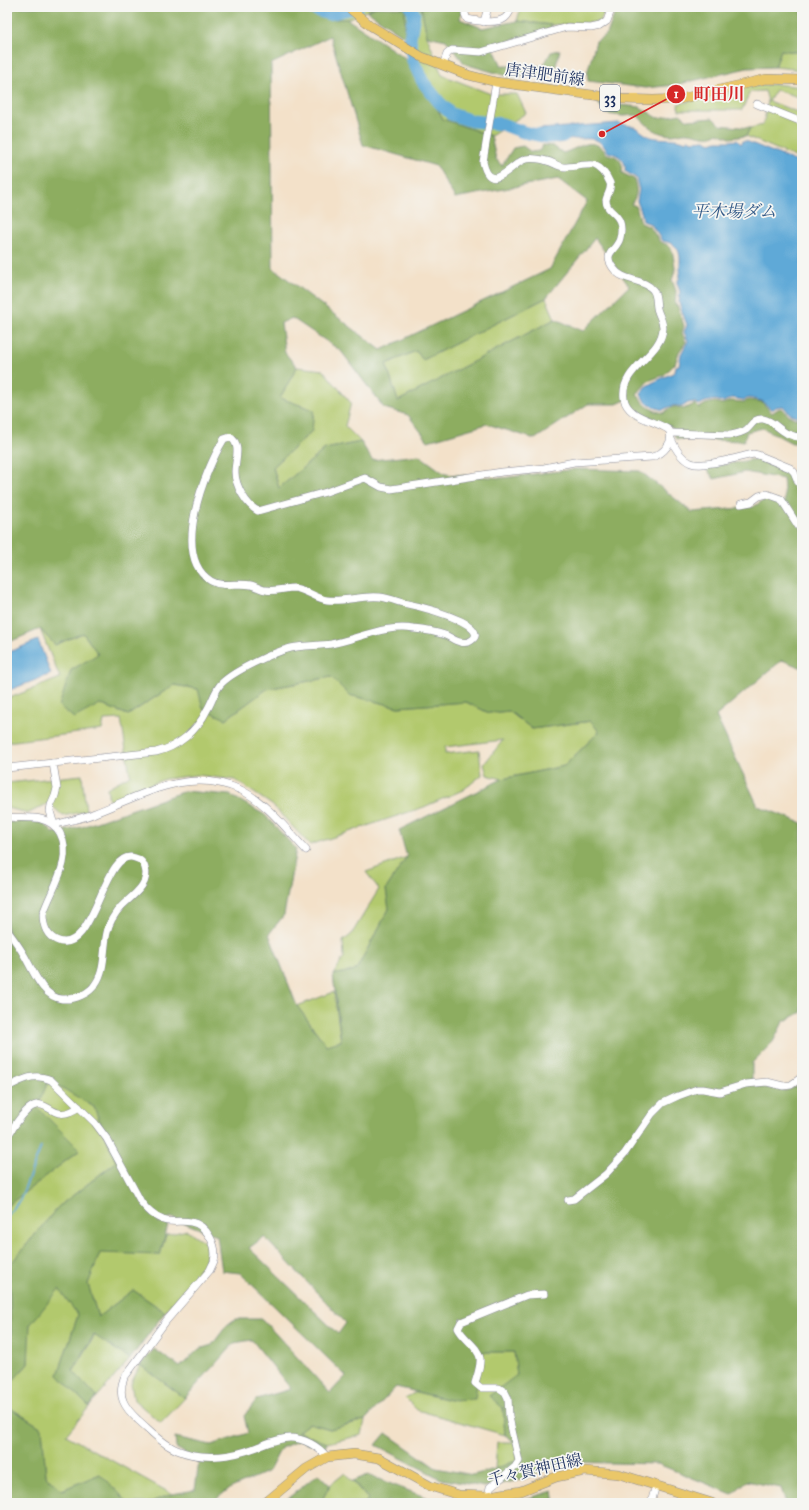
<svg xmlns="http://www.w3.org/2000/svg" width="809" height="1510" viewBox="0 0 809 1510" font-family="'IM FELL Great Primer','Noto Serif JP',serif">
<style>
.green{fill:#b2c96d;stroke:#667c66}
.forest{fill:#8dad60;stroke:#546e5f;fill-rule:evenodd}
.water{fill:#5fa9d7;stroke:#3d6c9a}
.lines{fill:none;stroke-linecap:round;stroke-linejoin:round}
.stream{stroke:#5fa9d7;stroke-width:2}
.river{stroke:#5fa9d7;stroke-width:13}
.minor-casing{stroke:#878894;stroke-width:8}
.major-casing{stroke:#878894;stroke-width:10}
.minor{stroke:#fff;stroke-width:7}
.major{stroke:#eac769;stroke-width:9}
.labels{text-anchor:middle;stroke-width:3.5;stroke-linejoin:round;paint-order:stroke}
.shield{fill:#f6f6f2;stroke:#5d6b8a;stroke-width:1}
.shield-label{font-size:15px;font-weight:bold;fill:#1b2f5e}
.street-label{font-size:16px;fill:#1b2f5e;stroke:#f6f6f2}
.water-label{font-size:17px;font-style:italic;fill:#335a88;stroke:#f6f6f2}
.leader{fill:none;stroke:#d62828;stroke-width:1.5}
.callout-dot{fill:#d62828;stroke:#f6f6f2;stroke-width:1.5}
.mark-label{font-size:12px;text-anchor:middle;font-weight:bold;fill:#fff}
.callout-label{font-size:17px;text-anchor:middle;font-weight:bold;fill:#d62828;stroke:#f6f6f2;stroke-width:3.5;stroke-linejoin:round;paint-order:stroke}
</style>
<rect width="100%" height="100%" fill="#f6f6f2"/>
<filter id="ink" filterUnits="userSpaceOnUse"><feTurbulence type="fractalNoise" baseFrequency=".025" numOctaves="2"/><feDisplacementMap in="SourceGraphic" scale="8" xChannelSelector="R" yChannelSelector="G"/><feConvolveMatrix kernelMatrix="1 2 1 2 8 2 1 2 1" color-interpolation-filters="sRGB"/></filter>
<filter id="wash" filterUnits="userSpaceOnUse"><feTurbulence type="fractalNoise" baseFrequency=".012" numOctaves="4" result="noise"/><feDisplacementMap in="SourceGraphic" scale="16" xChannelSelector="R" yChannelSelector="G"/><feGaussianBlur stdDeviation="0.9" result="paint"/><feColorMatrix in="noise" values="0 0 0 0 0 0 0 0 0 0 0 0 0 0 0 0 0 1.4 0 .05"/><feComposite in="paint" operator="in"/></filter>
<g filter="url(#wash)">
<rect width="100%" height="100%" fill="#f3e1c9"/>
<g class="green">
<polygon points="301,7 376,7 347,19 331,19 303,10"/>
<polygon points="405,7 421,7 427,36 442,75 491,94 517,94 526,113 491,136 443,119 411,62 405,37"/>
<polygon points="521,7 607,7 600,22 552,25 517,21"/>
<polygon points="781,50 802,53 802,70 775,67"/>
<polygon points="775,84 802,87 802,98 776,90 769,101 802,114 802,160 746,136 750,128 763,125 768,101 765,91 750,92 742,110 679,110 678,104 749,87"/>
<polygon points="546,298 555,319 398,401 386,364 416,351 423,360"/>
<polygon points="297,367 323,370 351,403 345,426 361,442 325,449 279,488 273,467 312,431 313,410 280,398"/>
<polygon points="40,629 55,645 83,633 98,654 100,704 128,715 174,685 198,689 226,719 267,689 331,677 350,695 398,707 466,702 489,713 509,711 532,729 592,721 599,732 564,766 502,779 487,775 484,764 503,740 445,747 445,754 479,750 482,775 463,790 424,807 310,845 272,805 235,780 197,775 165,779 109,801 107,788 130,775 121,719 104,720 102,730 7,742 7,699 60,678"/>
<polygon points="82,775 86,811 63,816 49,803 29,813 7,808 7,783"/>
<polygon points="407,857 386,889 389,909 356,970 333,975 344,957 343,941 351,935 379,889 366,872"/>
<polygon points="334,992 341,1042 326,1045 297,1006"/>
<polygon points="49,1079 94,1107 116,1162 58,1207 9,1266 11,1334 7,1338 7,1206 80,1150 37,1107"/>
<polygon points="187,1230 206,1243 206,1264 165,1312 133,1290 98,1317 88,1284 100,1252 160,1255 166,1235"/>
<polygon points="59,1288 78,1315 58,1375 89,1407 66,1435 172,1494 148,1503 129,1503 100,1474 62,1490 46,1476 42,1428 7,1406 7,1387 28,1364 29,1325"/>
<polygon points="95,1335 130,1359 97,1397 73,1372"/>
<polygon points="481,1352 514,1352 517,1374 503,1408 505,1435 417,1410 405,1398 416,1392 450,1400"/>
<polygon points="140,1365 185,1398 161,1423 134,1400 131,1384"/>
<polygon points="365,1420 362,1435 327,1443 298,1432 309,1423 330,1429"/>
<polygon points="497,1442 515,1442 518,1460 495,1469"/>
<polygon points="345,1473 368,1499 365,1503 321,1502 330,1485"/>
</g>
<g class="forest">
<path d="M7,7h294l2,3 28,9h16l64,43 32,57 48,17 5,23 6,7 11,-18 10,-2 8,6 8,-1 4,-6 10,1 10,7c17,-5 30,-19 44,1 11,2 17,7 15,19l12,6c3,11 4,16 -3,25l5,2 5,17 9,4 10,15c13,4 12,7 14,19 2,10 1,10 -2,19l4,11 -1,13 3,3 6,19 -2,7 4,9 -7,10 -4,12 -11,11 -16,6 -11,13c8,12 12,16 27,19 7,-7 11,-8 19,-4l12,-5 4,4 7,-4 9,-2 7,2 9,-3 13,1 5,-2 13,2 10,11 6,-4 4,-1 6,7 8,4 6,-2v26h-10l-29,-15 -16,4 -3,9 -68,-2 -4,-12 -37,-16 -7,-12 -11,5h-29l-53,35 -48,-15 -59,17 -20,-26 -24,-7 -43,-57 -49,-33 -11,5 4,30 12,14 -17,31 34,12 -2,21 -39,36 6,21 46,-39 36,-7 11,18 47,-5 26,19 57,4 74,-9 64,2 52,41 61,-5 14,-9 18,5 -2,-24 -38,-7 -31,7 -8,-11 49,-9 36,15 11,28v166l-20,-8 -66,56 42,90 44,17v189l-19,10 -10,20 -21,21v22l32,6 18,-7v419h-16l-5,-15 -34,-7 -15,13 -74,-30 -92,-2 -45,18 -37,7 -43,-8 -65,-34 10,-12 50,35 37,7 22,-6 23,-9 -3,-18 -10,-7 -2,-27 -14,-12 28,-21 -3,-23h-33l-6,47 -25,1 -54,-13 -31,33 -35,9 -21,-6 -11,9 29,11 -4,6 -23,-9 -19,8 -12,23 -40,18 -18,14h-63l24,-9 23,-4 4,-29 -23,-13 -1,-11 36,8 37,-12 -4,-17 13,-17 34,-10 -39,-49 -18,3 -49,55 -45,-33 14,-16 26,18 19,-18 13,-4 15,-20 8,-6h27l68,74 16,-17 -106,-103 -18,-2 -5,-35 -47,-19 -10,38 -60,-2 -12,31 10,33 35,-27 32,22 -35,47 -36,-24 -21,36 24,26 -8,10 -31,-32 20,-60 -19,-26 -29,36 -2,39 -21,23v-49l4,-4 -2,-68 49,-59 58,-45 -22,-55 -45,-27 -12,27 43,43 -73,56v-384c10,1 28,-3 36,2 4,1 7,6 10,9l29,-6 103,-36 45,4 35,20 31,34 -12,66 -15,19 28,72 29,39 15,-4 -8,-66 23,-5 33,-61 -3,-20 21,-32 -8,-27 103,-51 62,-13 35,-34 -8,-11 -59,8 -23,-18 -20,2 -23,-11 -68,5 -49,-12 -18,-18 -64,12 -41,30 -23,-10 -5,-20 -24,-4 -46,30 -28,-11 -26,14 -15,-12 12,-36 27,-16 -15,-21 -28,12 -15,-16 -33,14zM330,36l33,109 73,21 19,32 103,-19 29,22 -37,68 -169,81 -108,-82 -2,-204zM595,238l34,48 -46,45 -28,-12 -157,82 -12,-37 30,-13 7,9 123,-62zM264,1237l82,86 -8,11 -89,-86z"/>
<polygon points="376,7 405,8 405,37 367,11"/>
<polygon points="421,7 462,7 460,19 482,28 517,21 552,25 550,31 492,45 502,66 543,66 551,52 560,50 555,69 543,76 510,77 465,64 446,40 427,36"/>
<polygon points="617,7 802,7 802,53 781,50 775,67 747,68 675,85 646,88 588,81 587,73 596,41 607,34"/>
<path d="M598,103l42,4 18,11 22,-4 8,6 25,-2 7,7 30,3 -4,8 -16,2 -12,-5c-10,7 -19,1 -30,0 -5,-1 -11,2 -16,2 -15,0 -25,-9 -35,-20l-14,1 -17,-2z"/>
<polygon points="7,1406 42,1428 46,1476 62,1490 100,1474 129,1503 7,1503"/>
<polygon points="318,1474 330,1485 321,1502 322,1503 282,1503"/>
<polygon points="368,1475 438,1502 438,1503 392,1503 388,1501 386,1503 365,1503 368,1499 353,1481"/>
<polygon points="553,1491 555,1503 511,1503"/>
</g>
<g class="water">
<path d="M619,123c4,2 8,2 12,3 7,1 13,9 20,11 10,3 26,0 35,5l2,-3 4,2 13,-1 6,3 6,-2h14l6,-1 4,4 2,-3h3l56,23v251l-5,2 -7,-3 -7,-8 -7,1 -4,3 -10,-9 -13,-3 -5,2 -12,-2 -9,4 -8,-2 -10,2 -6,3 -5,-3 -6,1 -6,4c-8,-3 -12,-1 -19,3 -10,-3 -18,-5 -22,-16l4,-7 7,-4 23,-11 1,-6 3,-1 2,-11 7,-13 -4,-9 3,-7 -8,-22 1,-11 -3,-9c4,-8 3,-9 3,-18 1,-15 -3,-22 -18,-24l-11,-17 -8,-3 -1,-7 -5,-13 2,-11 -3,-12 -11,-7c2,-11 -7,-17 -17,-19 -10,-16 -16,-13 -33,-13 -2,0 -4,-1 -6,0 -7,0 0,0 -6,3 -6,2 -13,0 -18,-4l1,-7 -6,-2z"/>
<polygon points="38,640 51,674 7,691 7,653"/>
</g>
<g class="lines">
<polyline class="stream" points="7,1216 20,1200 41,1147"/>
<g class="river">
<polyline points="307,7 329,14 357,7"/>
<polyline points="411,7 414,14 410,38 413,61 423,82 439,102 451,114 472,121 502,124 523,132 547,137 563,136"/>
</g>
</g>
</g>
<g filter="url(#ink)">
<g class="lines">
<defs>
<g id="minor">
<path d="M466,7l-1,7 2,5c10,2 30,5 38,-1 4,-3 5,-7 7,-11"/>
<polyline points="7,9 11,7"/>
<polyline points="484,22 488,7"/>
<polyline points="443,65 447,54 452,50 481,52 567,27 591,28 600,26 607,21 612,7"/>
<polyline points="757,104 802,122"/>
<path d="M671,433l60,2c5,-1 10,-2 15,-5 6,-5 8,-12 17,-11 14,2 18,18 39,18"/>
<path d="M671,439c4,9 10,20 20,24 13,5 48,-6 62,-9l5,1 32,13 4,4 8,19"/>
<polyline points="741,504 751,502 759,496 767,494 781,499 802,532"/>
<polyline points="7,768 53,763"/>
<path d="M7,817c9,1 27,0 34,2 8,2 15,7 19,14 14,27 -9,56 -17,81 0,10 3,21 13,26 39,19 47,-95 79,-82 5,1 9,5 10,10 6,18 -17,30 -26,41 -3,3 -5,7 -7,10 -11,19 -4,47 -16,64 -6,11 -22,17 -34,16 -20,-2 -29,-29 -38,-44 -5,-9 -11,-17 -17,-25"/>
<path d="M54,825l-4,-14 1,-6 4,-9 2,-8 -4,-25 103,-11c22,-5 41,-21 51,-42 5,-8 7,-17 13,-25 11,-13 54,-33 71,-37 13,-3 27,-2 40,-4 28,-5 54,-20 83,-15 10,1 22,3 31,6 5,2 10,6 15,7 4,1 8,1 12,-2 10,-7 -5,-16 -11,-19 -19,-9 -38,-14 -58,-18 -7,-2 -15,-5 -23,-6 -17,-2 -35,5 -53,3 -11,-1 -21,-11 -33,-12 -9,0 -19,4 -28,2 -5,0 -10,-4 -15,-5 -13,-3 -28,3 -40,-4 -41,-25 -6,-111 13,-142l6,-2c12,7 5,24 5,35 0,13 11,33 23,39l68,-19 39,-14 16,9 10,2 111,-17 42,-4 30,-6 78,-5c11,-3 23,-15 17,-27 -14,-10 -42,-12 -45,-32 -4,-30 38,-43 39,-70 0,-7 -5,-14 -6,-20 -1,-6 0,-13 -4,-18 -9,-12 -30,-8 -39,-21 -13,-17 3,-18 6,-31 6,-26 -14,-23 -14,-38 1,-6 6,-10 4,-17 -3,-7 -8,-15 -16,-18 -5,-1 -22,2 -30,2 -6,0 -11,-5 -17,-6 -5,-2 -15,-3 -21,-2 -13,2 -35,39 -43,3l13,-80"/>
<path d="M54,825c13,-4 28,-6 41,-12 48,-18 94,-47 146,-23 26,13 46,40 65,60"/>
<path d="M7,1087c16,-7 26,-15 44,-7l44,43 12,16 34,63c6,8 12,14 22,18 9,3 19,0 28,2 16,3 27,24 23,39 -1,3 -3,6 -4,9l-44,51 -42,57c-7,18 0,29 14,42 12,10 24,24 39,30 21,9 47,8 69,1 14,-4 29,-13 44,-13 14,0 28,8 37,19"/>
<path d="M7,1137c7,-10 15,-25 26,-31 11,-5 16,5 26,7 7,2 14,-2 20,-6"/>
<polyline points="568,1200 574,1199 606,1174 625,1153 652,1114 663,1103 678,1096 697,1089 703,1089 720,1092 746,1084 767,1082 783,1086 791,1085 802,1077"/>
<path d="M488,1496l2,-9 25,-20 4,-6 -10,-44 -1,-19 -3,-6 -6,-4h-18l-6,-5c2,-7 6,-17 5,-25 -2,-12 -17,-19 -22,-30l3,-6 66,-27 17,-1"/>
<polyline points="651,1503 656,1485"/>
</g>
<g id="major">
<polyline points="348,7 371,26 422,57 468,75 496,82 622,99 653,100 680,99 766,79 802,80"/>
<polyline points="265,1503 306,1469 327,1457 354,1454 379,1458 430,1486 459,1495 488,1496 521,1491 556,1477 585,1471 619,1474 712,1503"/>
</g>
</defs>
<use href="#minor" class="minor-casing"/>
<use href="#major" class="major-casing"/>
<use href="#minor" class="minor"/>
<use href="#major" class="major"/>
</g>
</g>
<g class="labels">
<rect class="shield" x="600" y="85" width="20" height="26" rx="3"/>
<g class="shield-label">
<text x="610" y="103">33</text>
</g>
<g class="street-label">
<text transform="translate(545 74) rotate(8)" y="6">唐津肥前線</text>
<text transform="translate(535 1469) rotate(-13)" y="6">千々賀神田線</text>
</g>
<g class="water-label">
<text x="734" y="217">平木場ダム</text>
</g>
</g>
<path class="leader" d="M602 134L676 94"/>
<g class="callout-dot">
<circle cx="602" cy="134" r="4"/>
<circle cx="676" cy="94" r="10"/>
</g>
<g class="mark-label">
<text x="676" y="98">1</text>
</g>
<g class="callout-label">
<text x="719" y="100">町田川</text>
</g>
<rect width="809" height="1510" fill="none" stroke="#f6f6f2" stroke-width="24"/>
</svg>
